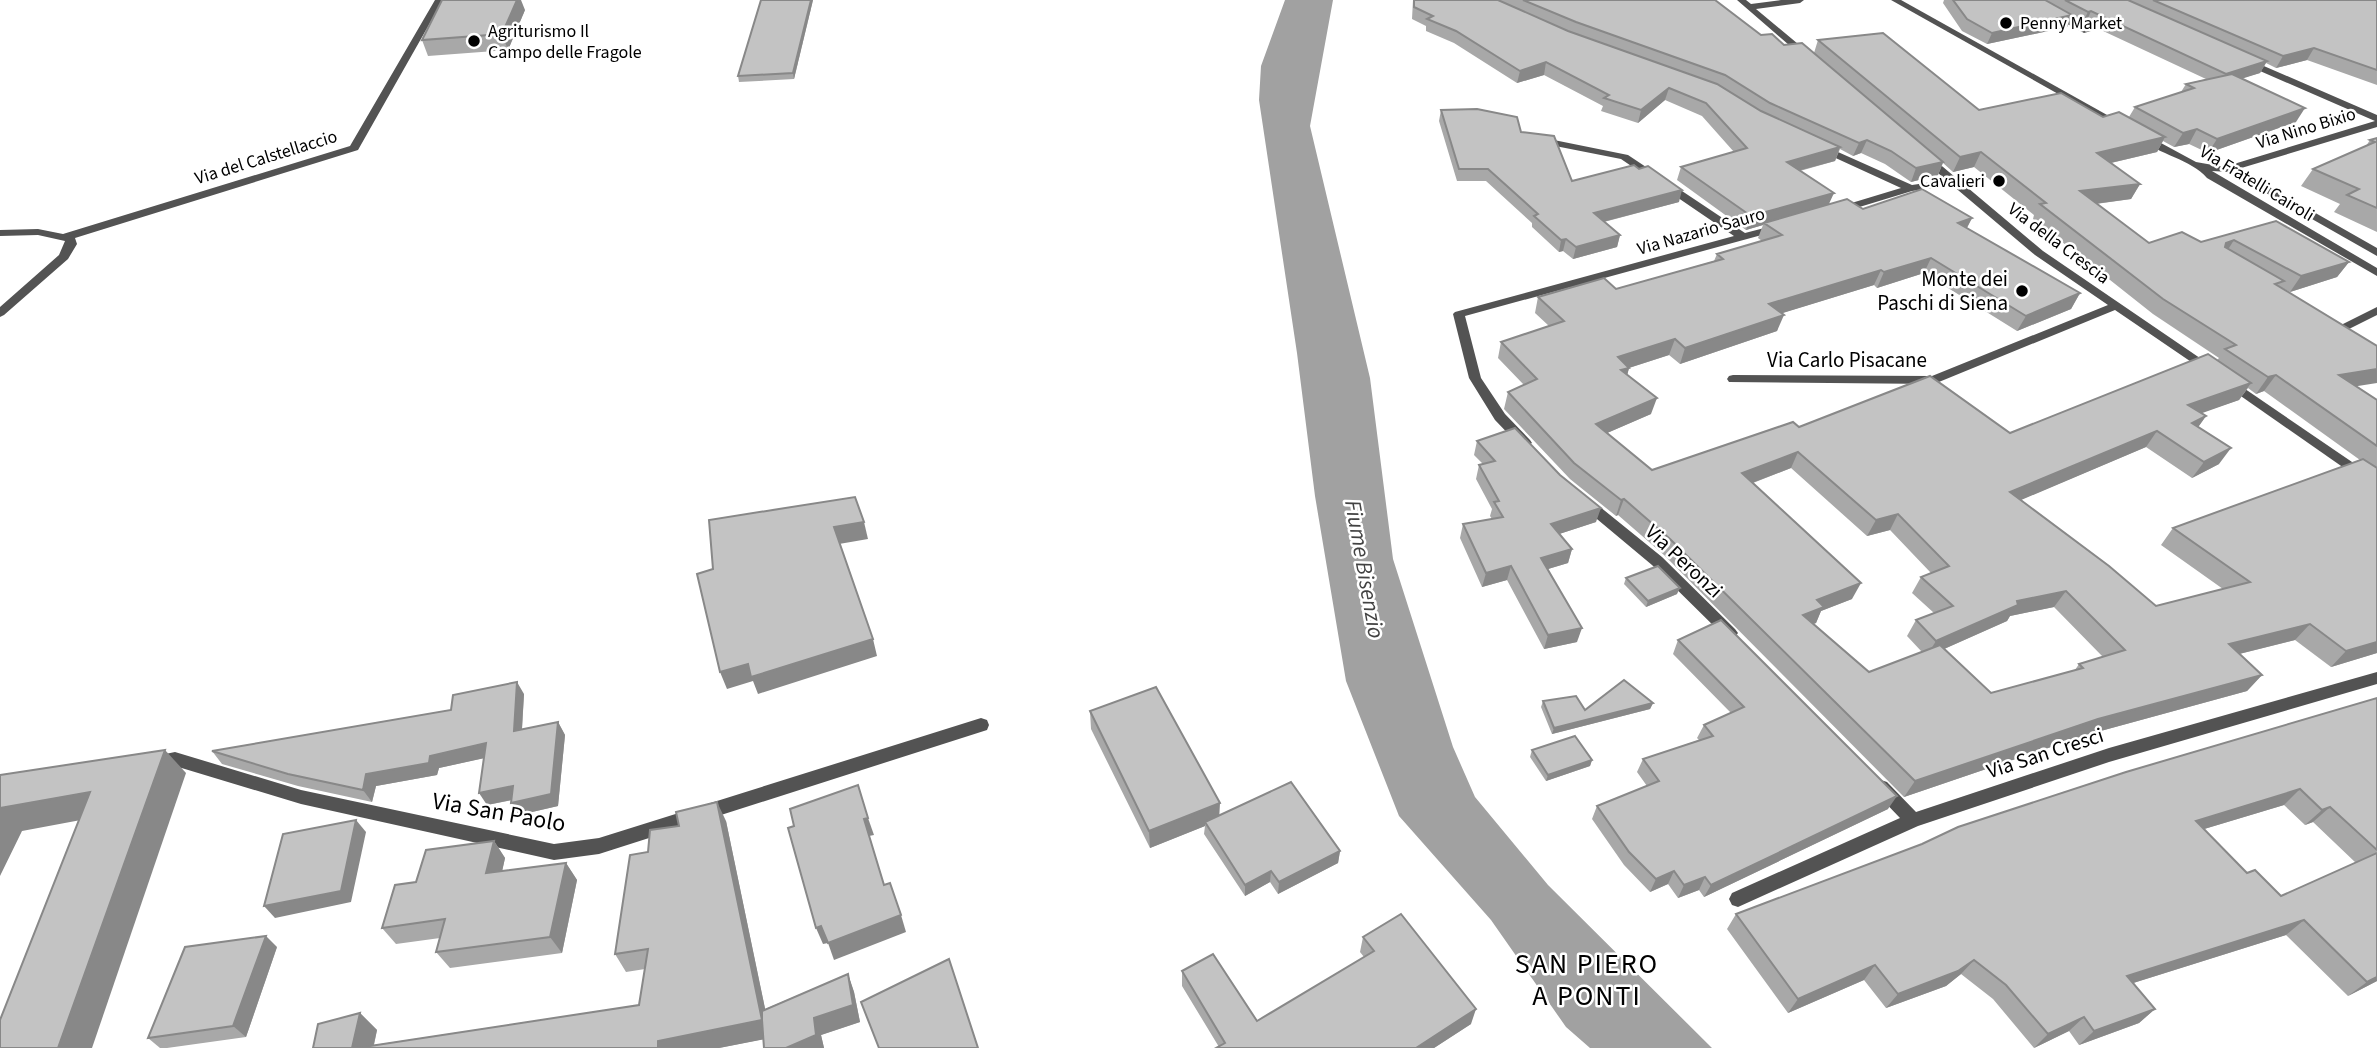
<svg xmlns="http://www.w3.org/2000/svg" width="2377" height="1048" viewBox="0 0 2377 1048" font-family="'Source Sans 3',sans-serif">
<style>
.water{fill:#a1a1a1}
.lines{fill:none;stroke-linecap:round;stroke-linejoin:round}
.street{fill:#535353;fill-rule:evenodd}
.wall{fill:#a8a8a8;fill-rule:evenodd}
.shaded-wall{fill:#888}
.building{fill:#c3c3c3;stroke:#888;stroke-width:2;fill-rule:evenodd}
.poi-dot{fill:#000;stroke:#fff;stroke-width:2.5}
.labels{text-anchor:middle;stroke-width:5;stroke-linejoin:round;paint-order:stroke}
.far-poi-label{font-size:18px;fill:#000;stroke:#fff;text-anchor:start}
.far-street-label{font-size:18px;fill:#000;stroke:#fff}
.poi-label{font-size:21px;fill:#000;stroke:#fff;text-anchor:end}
.street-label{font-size:21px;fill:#000;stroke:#fff}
.water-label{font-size:23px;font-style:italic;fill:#424242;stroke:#fff}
.near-street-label{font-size:24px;fill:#000;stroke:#fff}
.near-quarter-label{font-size:28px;letter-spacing:2px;fill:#000;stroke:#fff}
</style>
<rect width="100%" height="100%" fill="#fff"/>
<polygon class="water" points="1285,0 1333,0 1310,126 1370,378 1393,559 1453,747 1475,797 1548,885 1712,1048 1590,1048 1566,1027 1491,920 1399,816 1346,681 1315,496 1297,353 1259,100 1261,66"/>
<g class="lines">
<g class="street">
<polygon points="435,0 443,0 358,150 75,238 77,244 68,259 4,315 0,317 0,307 59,255 65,241 38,235 0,236 0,230 38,229 63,234 350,146"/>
<polygon points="1737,0 1746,0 1751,4 1781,0 1804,0 1800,3 1756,9 1810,54 1810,58 1804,58"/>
<polygon points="1891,0 1901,0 2125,125 2117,127"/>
<polygon points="2023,0 2033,0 2091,31 2084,33"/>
<path d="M2244,60h6l127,55v12l-139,42 139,79v8l-148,-84 -17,-1 165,97v8l-170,-98c-16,-19 -48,-23 -68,-40l9,-2 48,26 28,5 151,-46 -131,-57z"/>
<polygon points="1539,137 1628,155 1745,233 1776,225 1781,228 1780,230 1465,316 1481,378 1505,414 1530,440 1532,443 1525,447 1520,446 1495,420 1469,378 1453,314 1455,312 1734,236 1621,159 1535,142 1535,138"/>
<polygon points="1820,144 1912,185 1946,180 1921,158 1930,156 2043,251 2216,369 2214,372 2206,372 2115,310 1934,384 1729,382 1727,379 1729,376 1733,375 1932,376 2108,305 2035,255 1952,185 1912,191 1843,212 1835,212 1835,208 1901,188 1816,149 1816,145"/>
<polygon points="2377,307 2377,315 2349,329 2377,354 2377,365 2373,364 2335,328"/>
<polygon points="2229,378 2377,479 2377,491 2225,385 2223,382 2225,379"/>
<polygon points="1584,496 1589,498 1662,557 1735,629 1738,633 1735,637 1725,637 1652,565 1579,504 1577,501"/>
<polygon points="2377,672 2377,684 2109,762 1918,826 1738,907 1732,905 1729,899 1732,893 1900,818 1875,792 1873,787 1875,782 1881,780 1887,782 1916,812 2109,748"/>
<polygon points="981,718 987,720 989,725 987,730 599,854 554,860 301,804 175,766 157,769 151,767 149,762 151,757 175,752 301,790 554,844 599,838"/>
</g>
</g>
<g class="wall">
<polygon points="761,0 813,0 794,79 739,82 738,76"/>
<path d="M1413,0h302l46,35 23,10 30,8 4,-13 161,70 124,7h26l6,-10 46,-15 5,-8 20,-5 -120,-56h-4l-11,-6 -4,10 -80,17 -25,-13 -19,-28 1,-3h433v85l-70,-25 -31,8 -10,-5 -6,10 -18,5 54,44 -88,31 -19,-9 -15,3 -11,-6 -6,11 -46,11 29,21 -9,15 -35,5 53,39 52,-1 75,-21 73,41 -12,15 -47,15 -10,-5 76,100 21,13v253l-46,14 -36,-27 -56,14 23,21 -15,16 -161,44 -182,62 -240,-242 -46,-40 -2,1 -46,-37 -66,-70 4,-17 16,-7 -26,-27 3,-16 48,-16 -14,-13 3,-16 78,-8 98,-28 3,-7 45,-13 -4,-3 5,-13 -17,5 -69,-50 4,-13 53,-15 -32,-36 -37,-16 -27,23 -37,-12 2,-5 -59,-31 -27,8 -63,-40 -28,-12v-5l-14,-7zM1840,149l13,7 8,-3 24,11 26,18 27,-7 5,-12 10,9 21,-5 60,48 -1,4 120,95 66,44 -2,2 -207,73 -211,-6 -147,43 -45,-37 44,-19 -24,-39 2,-7 40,-13 11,9 97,-33 5,-18 92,-28 3,3 47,-15 93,58 54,-22 9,-16 -113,-65 5,-10 -109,-9 -34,-5 -29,-33 35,-10zM2248,388l8,6 8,-3 96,69 -187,68 -12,17 62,44 -67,17 -136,-106 126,-53 46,31 27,-14 -21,-37 8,-11 -6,-3 39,-13zM1791,468l76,68 23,-6 41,43 -10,4 -9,16 22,20 -18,7 -9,16 15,16 -53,20 -56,-48 3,-1 5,-12 31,-12 -99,-116zM2054,607l49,50 -24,7 -4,6 -84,23 -47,-44 63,-28 3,-5z"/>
<polygon points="525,10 508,50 428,56 422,40"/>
<polygon points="1441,110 1521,132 1572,181 1639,169 1679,202 1604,222 1620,235 1617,247 1573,259 1563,251 1559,252 1532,227 1532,223 1486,181 1457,181 1439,121"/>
<polygon points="2377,138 2377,232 2334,212 2340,204 2301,186 2313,169 2366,146 2370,140"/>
<polygon points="1477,441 1596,522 1559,534 1572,549 1568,563 1548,569 1577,642 1544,649 1507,580 1482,587 1460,538 1463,524 1492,519 1490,516 1492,509 1476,479 1479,465 1483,464 1474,455"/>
<polygon points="1626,578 1677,594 1646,607 1624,584"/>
<polygon points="1678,640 1888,809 1704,897 1699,890 1678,898 1668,884 1650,892 1624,865 1592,819 1597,806 1647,786 1637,772 1643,759 1699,740 1697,738 1704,725 1731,713 1673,654"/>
<polygon points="524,694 522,730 558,722 565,735 558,806 519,815 511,803 512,800 487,805 484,758 439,768 437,775 376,786 372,802 298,786 222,764 212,751 451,710"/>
<path d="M2377,698v283l-29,15 -62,-61 -153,48 22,26 -16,14 -60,22 -10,-14 -35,17 -41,-49 -32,-25 -15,12 -60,22 -22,-28 -76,33 -61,-84 9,-15zM2284,805l21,20 8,-3 43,41 -75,33 -34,-23 -43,-44z"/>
<polygon points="1543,701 1585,710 1653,703 1650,709 1552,734 1541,707"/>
<polygon points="1090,711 1219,815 1340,851 1338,863 1278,894 1270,882 1245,896 1204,834 1205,826 1150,848 1091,729"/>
<polygon points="1532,750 1592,760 1590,766 1546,781 1530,757"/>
<polygon points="726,821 765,1009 848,974 854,992 860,1022 821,1035 824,1048 764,1048 764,1039 719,1048 313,1048 360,1013 377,1030 374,1045 639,1005 645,969 626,972 615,954 648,852"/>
<polygon points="494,841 505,858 502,871 566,863 577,880 562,953 450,968 436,952 440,938 396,944 382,928 416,882"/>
<polygon points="1363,937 1471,1024 1434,1048 1216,1048 1219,1047 1182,986 1182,971 1257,1021 1364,957 1360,952"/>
<polygon points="277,947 246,1037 167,1048 160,1048 148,1038"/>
</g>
<g class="shaded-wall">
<polygon points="517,0 521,0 525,10 508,50 502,34"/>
<polygon points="811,0 813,0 794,79 793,73"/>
<polygon points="2091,11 2086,23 2082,23 2088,12"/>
<polygon points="2072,15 2067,27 1987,44 1992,33"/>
<polygon points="2314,48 2307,60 2276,68 2283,56"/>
<polygon points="2267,61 2260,73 2219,86 2226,74"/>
<polygon points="1546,62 1544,75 1517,83 1520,71"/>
<polygon points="1669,88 1665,100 1638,123 1641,110"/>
<polygon points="2305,108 2296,122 2208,153 2217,139"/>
<polygon points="2197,129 2189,144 2174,147 2183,133"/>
<polygon points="2165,137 2157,152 2089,168 2097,153"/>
<polygon points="1867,140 1861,153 1853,156 1859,143"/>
<polygon points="1840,147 1835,161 1782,175 1787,162"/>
<polygon points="1981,152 1974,167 1953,172 1960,157"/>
<polygon points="1943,162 1938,175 1911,182 1916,168"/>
<polygon points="2140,184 2131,199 2071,207 2080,191"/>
<polygon points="1682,190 1679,202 1591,225 1594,213"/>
<polygon points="1834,193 1828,206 1764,223 1763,225 1746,230 1751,216"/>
<polygon points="1972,218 1964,233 1958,223"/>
<polygon points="1620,235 1617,247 1573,259 1576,247"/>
<polygon points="1566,239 1563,251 1559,252 1561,240"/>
<polygon points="2234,240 2224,256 2226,243"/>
<polygon points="1931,258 1924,273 1877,288 1884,272"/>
<polygon points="2349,262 2337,277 2290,292 2301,276"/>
<polygon points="1881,270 1874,285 1763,319 1769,304"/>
<polygon points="2080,293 2071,309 2017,331 2026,316"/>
<polygon points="1784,315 1777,331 1680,364 1685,348"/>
<polygon points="1675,339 1669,355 1613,373 1618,357"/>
<polygon points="1629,368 1625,384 1621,370"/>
<polygon points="2377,369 2377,383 2326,391 2339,375"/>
<polygon points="2276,375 2264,391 2256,394 2268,377"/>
<polygon points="2251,383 2239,400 2177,422 2188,405"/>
<polygon points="1657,398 1651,414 1591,440 1596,424"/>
<polygon points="2206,416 2194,433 2192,423"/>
<polygon points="2157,431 2146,447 2000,509 2010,492"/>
<polygon points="2231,448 2219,464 2192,478 2204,462"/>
<polygon points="1798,452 1791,468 1736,489 1742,473"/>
<polygon points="1624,499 1618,515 1616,516 1621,500"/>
<polygon points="1601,508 1596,522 1547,538 1551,524"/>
<polygon points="1898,514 1890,530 1867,536 1876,520"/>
<polygon points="864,522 868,539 839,544 834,527"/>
<polygon points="1572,549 1568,563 1538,572 1541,558"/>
<polygon points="1511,566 1507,580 1482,587 1486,573"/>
<polygon points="1861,583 1852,599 1821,611 1816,623 1795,631 1803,615 1817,600"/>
<polygon points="1680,588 1677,594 1646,607 1648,601"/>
<polygon points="2066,591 2054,607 2010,616 2007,621 1926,657 1936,641 2017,601"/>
<polygon points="2310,624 2295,640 2215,660 2229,644"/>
<polygon points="1582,628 1577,642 1544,649 1548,635"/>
<polygon points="873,639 877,656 758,694 753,681 727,689 720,672 748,664"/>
<polygon points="2377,642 2377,653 2331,667 2346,651"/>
<polygon points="2262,675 2247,691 2086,735 1904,797 1915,781 2098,719"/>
<polygon points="517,682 524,694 521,743 514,731"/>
<polygon points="1653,703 1650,709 1552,734 1554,728"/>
<polygon points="558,722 565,735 558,806 519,815 511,803"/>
<polygon points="486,743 494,756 439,768 437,775 376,786 372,802 363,790 366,774 430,756"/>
<polygon points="165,750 186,773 92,1048 58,1048"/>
<polygon points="1592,760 1590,766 1546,781 1548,775"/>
<polygon points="513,786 521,798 487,805 479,793"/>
<polygon points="2300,789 2284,805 2181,836 2196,821"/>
<polygon points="90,792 113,814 22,831 0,876 0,808"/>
<polygon points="1897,796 1888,809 1704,897 1711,885"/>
<polygon points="717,802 726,821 771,1037 762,1020"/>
<polygon points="1220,803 1219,821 1205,822 1205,826 1150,848 1149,831"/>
<polygon points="2330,807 2313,822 2305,825 2322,810"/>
<polygon points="868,818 874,835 869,836 864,819"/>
<polygon points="356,820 366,832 351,902 275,918 264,906"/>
<polygon points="494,841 505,858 498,890 486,873"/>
<polygon points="1340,851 1338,863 1278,894 1279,882"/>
<polygon points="566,863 577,880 562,953 550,937"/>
<polygon points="1271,871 1270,882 1245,896 1245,885"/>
<polygon points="1674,871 1668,884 1650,892 1656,879"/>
<polygon points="1705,877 1699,890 1678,898 1684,885"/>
<polygon points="901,915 906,932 834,960 828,943"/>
<polygon points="2304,920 2286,935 2111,990 2127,976"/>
<polygon points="821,926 828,943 823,944 816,928"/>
<polygon points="266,936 277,947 246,1037 233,1026"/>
<polygon points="1974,960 1961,974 1946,986 1886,1008 1898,994"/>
<polygon points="1875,965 1864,980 1788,1013 1798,999"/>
<polygon points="848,974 854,992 860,1022 821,1035 824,1048 786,1048 814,1018"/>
<polygon points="2377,977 2377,981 2348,996 2367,982"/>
<polygon points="1476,1009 1471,1024 1434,1048 1416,1048"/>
<polygon points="2155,1009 2139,1023 2079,1045 2094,1031"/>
<polygon points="360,1013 377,1030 373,1048 352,1048"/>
<polygon points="2084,1017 2069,1031 2034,1048 2048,1034"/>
<polygon points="762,1020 771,1038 719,1048 658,1048 658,1041"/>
</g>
<g class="building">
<polygon points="442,0 517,0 502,34 422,40"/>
<polygon points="761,0 811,0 793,73 738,76"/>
<polygon points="1414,0 1498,0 1568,31 1717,84 1761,111 1840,147 1787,162 1834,193 1751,216 1681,167 1747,148 1706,103 1669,88 1641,110 1604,98 1609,95 1546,62 1520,71 1456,31 1427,19 1433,16 1414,7"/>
<polygon points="1523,0 1715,0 1761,35 1772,34 1784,45 1802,43 1943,162 1916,168 1891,151 1867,140 1859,143 1770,103 1725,75 1576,22"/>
<polygon points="1953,0 2045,0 2072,15 1992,33 1967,19"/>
<polygon points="2065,0 2128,0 2267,61 2226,74 2091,11 2088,12"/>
<polygon points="2153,0 2377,0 2377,70 2314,48 2283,56"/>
<polygon points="1883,33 1979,110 2061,93 2103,117 2119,112 2165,137 2097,153 2140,184 2080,191 2149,243 2182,232 2201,242 2276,221 2349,262 2301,276 2234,240 2226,243 2225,247 2284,281 2275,284 2377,346 2377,369 2339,375 2377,400 2377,446 2276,375 2268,377 2225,349 2236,345 2163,299 2040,204 2046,203 1981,152 1960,157 1818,40"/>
<polygon points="2232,74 2305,108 2217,139 2197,129 2183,133 2135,107 2194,88 2186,84"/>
<polygon points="1477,109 1517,117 1521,132 1554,136 1572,181 1634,165 1639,169 1648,166 1682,190 1594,213 1620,235 1576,247 1566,239 1561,240 1534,216 1538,214 1488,169 1459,169 1441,110"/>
<polygon points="2377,138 2377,208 2347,195 2359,189 2313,169 2375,142 2370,140"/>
<path d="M1922,189l50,29 -14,5 122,70 -54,23 -95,-58 -47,14 -3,-2 -112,34 15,11 -99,33 -10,-9 -57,18 11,11 -8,2 36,28 -61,26 56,46 141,-48 6,5 131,-51 80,57 198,-79 43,29 -63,22 18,11 -14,7 39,25 -27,14 -47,-31 -147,61 99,74 47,40 94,-24 -77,-54 190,-69 14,9v174l-31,9 -36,-27 -81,20 33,31 -164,44 -183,62 -245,-242 -46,-40 -3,1 -47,-37 -66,-71 29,-13 -36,-37 63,-21 -26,-24 66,-19 12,11 107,-30 -6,-5 65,-19 -18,-12 83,-24 16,10zM1798,452l78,68 22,-6 51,52 -28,11 32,29 -37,14 20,21 82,-36 -1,-4 49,-10 59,59 -46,14 4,4 -92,25 -51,-48 -71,27 -66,-57 21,-8 -7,-7 44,-17 -119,-110z"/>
<polygon points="1515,428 1560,475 1601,508 1551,524 1572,549 1541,558 1582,628 1548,635 1511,566 1486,573 1463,524 1503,517 1494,502 1499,501 1479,465 1495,461 1477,441"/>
<polygon points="855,497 864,522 834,527 873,639 751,677 748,664 720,672 697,574 713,569 709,520"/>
<polygon points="1658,566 1680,588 1648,601 1626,578"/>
<polygon points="1721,620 1897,796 1711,885 1705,877 1684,885 1674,871 1656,879 1629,852 1597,806 1659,781 1643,759 1713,736 1704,725 1744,707 1678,640"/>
<polygon points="1624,680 1653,703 1554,728 1543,701 1576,696 1585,710"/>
<polygon points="517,682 514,731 558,722 551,794 511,803 513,786 479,793 486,743 430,756 429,763 366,774 363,790 288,774 212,751 451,710 453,695"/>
<polygon points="1156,687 1220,803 1149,831 1090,711"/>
<polygon points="2377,698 2377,850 2330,807 2322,810 2300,789 2196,821 2247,873 2255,870 2281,896 2377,853 2377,977 2367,982 2304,920 2127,976 2155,1009 2094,1031 2084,1017 2048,1034 2006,985 1974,960 1958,971 1898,994 1875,965 1798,999 1736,914 1922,844 1958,827 2126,772"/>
<polygon points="1575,736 1592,760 1548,775 1532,750"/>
<polygon points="165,750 58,1048 0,1048 0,1020 90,792 0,808 0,775"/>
<polygon points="1291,782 1340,851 1279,882 1271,871 1245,885 1205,822"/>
<polygon points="858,785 868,818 864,819 884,885 890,883 901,915 828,943 821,926 816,928 788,828 794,826 790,809"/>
<polygon points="717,802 762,1020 762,1011 848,974 853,1005 814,1018 816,1035 786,1048 764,1048 762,1020 658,1041 658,1048 357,1048 639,1005 648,949 615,954 630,855 648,852 650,830 679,826 676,812"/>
<polygon points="356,820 341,891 264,906 283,834"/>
<polygon points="494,841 486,873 566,863 550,937 436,952 445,919 382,928 395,885 416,882 426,850"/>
<polygon points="1401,914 1476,1009 1416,1048 1216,1048 1225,1043 1182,971 1213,954 1257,1021 1374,951 1363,937"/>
<polygon points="266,936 233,1026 148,1038 185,947"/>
<polygon points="949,959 978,1048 879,1048 861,1002"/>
<polygon points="360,1013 352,1048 313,1048 318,1024"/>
</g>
<g class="poi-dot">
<circle cx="2006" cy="23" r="7"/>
<circle cx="474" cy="41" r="7"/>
<circle cx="1999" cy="181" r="7"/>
<circle cx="2022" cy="291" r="7"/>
</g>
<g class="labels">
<g class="far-poi-label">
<text x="2020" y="29">Penny Market</text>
<text x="488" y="37">Agriturismo Il<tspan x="488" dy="21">Campo delle Fragole</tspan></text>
<text x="1985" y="187" text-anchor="end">Cavalieri</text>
</g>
<g class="far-street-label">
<text transform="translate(2306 128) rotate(-17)" y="6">Via Nino Bixio</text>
<text transform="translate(266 157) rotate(-17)" y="6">Via del Calstellaccio</text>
<text transform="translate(2257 183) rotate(31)" y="6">Via Fratelli Cairoli</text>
<text transform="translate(1701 231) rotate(-16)" y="6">Via Nazario Sauro</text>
<text transform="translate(2059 243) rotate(37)" y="6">Via della Crescia</text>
</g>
<g class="poi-label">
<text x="2008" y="286">Monte dei<tspan x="2008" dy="24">Paschi di Siena</tspan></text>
</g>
<g class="street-label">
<text x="1847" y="367">Via Carlo Pisacane</text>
<text transform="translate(1684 561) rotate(43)" y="7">Via Peronzi</text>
<text transform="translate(2045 753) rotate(-18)" y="7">Via San Cresci</text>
</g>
<g class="water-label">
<text transform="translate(1365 569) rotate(80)" y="8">Fiume Bisenzio</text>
</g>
<g class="near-street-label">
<text transform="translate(499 812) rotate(10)" y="8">Via San Paolo</text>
</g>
<g class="near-quarter-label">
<text x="1587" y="973">SAN PIERO<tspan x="1587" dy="32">A PONTI</tspan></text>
</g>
</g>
</svg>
